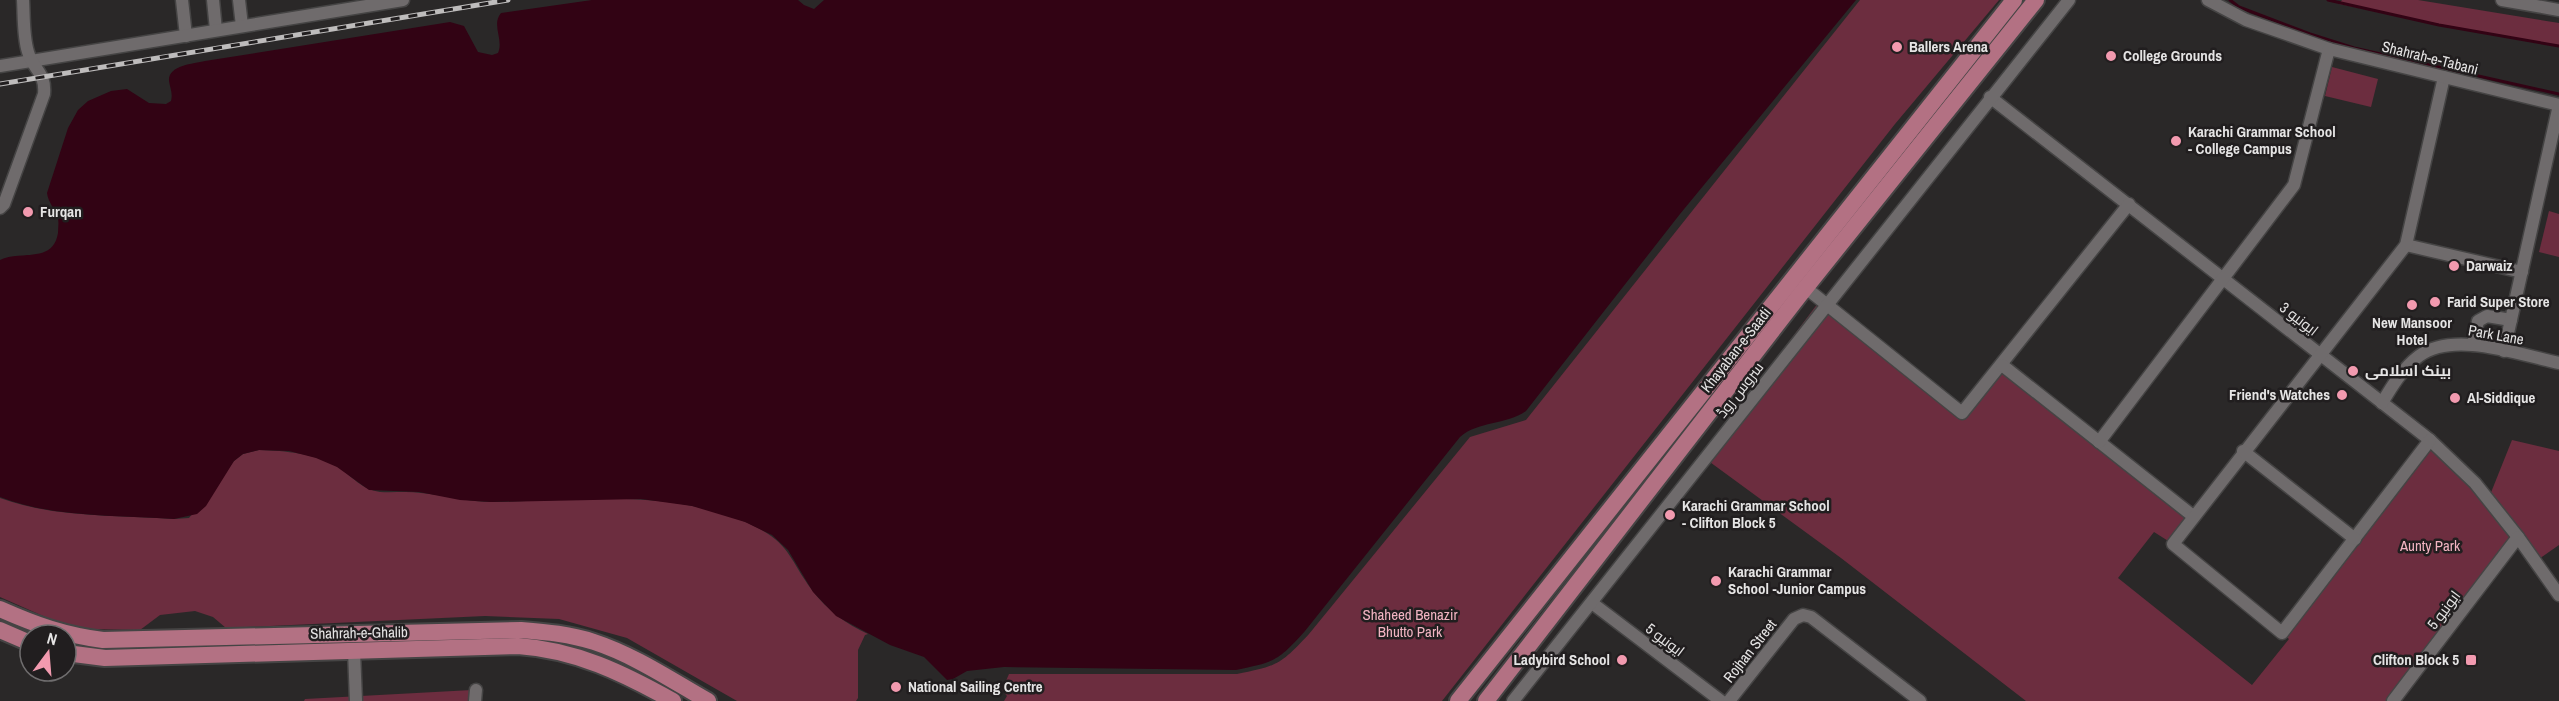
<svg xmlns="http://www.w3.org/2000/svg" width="2559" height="701" viewBox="0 0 2559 701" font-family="'Archivo Narrow',Cairo,sans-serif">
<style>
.green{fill:#6c2d3f}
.water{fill:#320314}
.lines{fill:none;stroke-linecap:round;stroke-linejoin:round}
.stream{stroke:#320314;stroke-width:3}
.minor-casing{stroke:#454444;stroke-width:15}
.major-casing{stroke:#454444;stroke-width:20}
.minor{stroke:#6f6b6c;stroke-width:12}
.major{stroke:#b37183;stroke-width:16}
.rail-casing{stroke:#bebcbc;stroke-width:5}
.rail{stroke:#211e1f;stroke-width:3;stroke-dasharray:9;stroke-linecap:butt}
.poi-dot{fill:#f29aaf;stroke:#211e1f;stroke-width:2}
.labels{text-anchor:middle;stroke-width:5;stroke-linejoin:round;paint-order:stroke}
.poi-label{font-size:15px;font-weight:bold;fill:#e5e4e4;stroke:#211e1f;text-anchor:start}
.street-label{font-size:15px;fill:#e5e4e4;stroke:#211e1f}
.park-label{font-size:15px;fill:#f2b4c2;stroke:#211e1f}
</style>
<rect width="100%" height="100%" fill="#2a2828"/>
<g class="green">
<path d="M1860,0h139l-104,124 -453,577h-438l3,-5 -5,-6 7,-16h228c41,-8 44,-10 72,-40l161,-197 56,-17z"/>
<path d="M2342,0h76l141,23v23c-74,-13 -147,-27 -220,-42z"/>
<polygon points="2332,67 2378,79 2371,107 2325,96"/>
<polygon points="2549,211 2559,214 2559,257 2539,252"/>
<polygon points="1818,303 1962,413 2002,365 2193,516 2173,544 2154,532 2118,578 2252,685 2289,639 2282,633 2430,440 2488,500 2512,440 2559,451 2559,545 2536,561 2519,538 2390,701 2026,701 1841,558 1703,457"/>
<path d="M259,450c27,1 55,3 79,17 15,10 23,22 42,25 13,1 27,-1 41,1 24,2 47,9 72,9 84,-1 175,-14 255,21 43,20 39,33 64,67 15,20 34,34 56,44l-3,1 -7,15v48l-2,3h-119l-110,-63 -68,-19 -74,-3 -259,12 -13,-11 -18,-6 -35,4 -20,15 -53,-1 -28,-6 -59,-26v-99c54,20 116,17 174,21l15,-1 45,-57 9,-7z"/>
<polygon points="472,690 471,701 304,701 305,699"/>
</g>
<path class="water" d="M592,0h206l6,5 10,4 10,-9h1032l-176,214 -154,197c-20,14 -48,10 -66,26l-155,194c-27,30 -30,31 -69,39l-232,-3 -37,4 -14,8 -6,1 -23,-23 -34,-12 -54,-29 -23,-24 -25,-42 -16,-15 -27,-13 -53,-16 -51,-7 -150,3 -31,-2 -41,-8 -50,-2 -32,-23 -21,-9 -27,-7 -30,-1 -16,4 -9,7 -28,45 -9,8 -23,5c-57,-4 -120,-1 -174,-22v-237c20,-10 53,4 58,-27 0,-5 1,-10 0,-14 -3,-10 -10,-17 -11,-26l21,-65 10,-18 10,-9 23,-10 16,-2 22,14 17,1 5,-3c2,-8 -1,-13 -2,-20 -1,-16 24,-17 36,-20l245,-39 14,4 14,26 14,3 6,-2c6,-14 -7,-28 3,-40z"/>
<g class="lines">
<g class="stream">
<polyline points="2230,0 2239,7 2310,34 2354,48 2559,94"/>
<polyline points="2328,0 2439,25 2559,46"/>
</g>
<defs>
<g id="minor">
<polyline points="182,0 186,36"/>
<polyline points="213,0 216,30"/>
<polyline points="239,0 242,26"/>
<polyline points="2208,0 2246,20 2329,49"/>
<polyline points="2502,0 2559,10"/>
<polyline points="0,66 403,0"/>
<polyline points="1990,97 2430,440 2475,483 2518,537 2559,595"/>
<path d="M0,208l4,-4 40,-110c2,-22 -11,-24 -16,-42 -5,-16 -4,-36 -5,-52"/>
<polyline points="2406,245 2522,272"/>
<polyline points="1806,288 1962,413 2129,204"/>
<polyline points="2473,345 2478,321 2487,316 2511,320"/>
<polyline points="2504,351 2559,105"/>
<polyline points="2002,365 2193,516"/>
<path d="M2382,403c10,-17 21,-35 37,-47 35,-26 101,-1 140,7"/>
<polyline points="2430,440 2282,633 2173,544 2406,245 2444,77"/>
<polyline points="2099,442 2294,185 2329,49 2559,105"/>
<polyline points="2243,451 2355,539"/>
<polyline points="1592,603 1721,701"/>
<polyline points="354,651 356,701"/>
<polyline points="475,701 476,690"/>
<polyline points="1513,701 2069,0"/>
<polyline points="1729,701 1794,619 1803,615 1811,617 1920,701"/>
<polyline points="2393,701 2518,537"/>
</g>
<g id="major">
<path d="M0,609c36,16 64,26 103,31l418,-10c25,2 49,4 73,12 40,13 77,38 114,59"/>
<polyline points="0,630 30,643"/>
<path d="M66,653l39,5 413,-12c58,4 105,27 155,55"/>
<polyline points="1458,701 2014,0"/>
<polyline points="1486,701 1799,296 2036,0"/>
</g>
</defs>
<use href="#minor" class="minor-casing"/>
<use href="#major" class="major-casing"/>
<use href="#minor" class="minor"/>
<use href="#major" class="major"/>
<defs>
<polyline id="rail" points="0,84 508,0"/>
</defs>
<use href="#rail" class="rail-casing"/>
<use href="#rail" class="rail"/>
</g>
<g class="poi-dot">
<circle cx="1897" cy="47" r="6"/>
<circle cx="2111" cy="56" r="6"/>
<circle cx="2176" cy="141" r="6"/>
<circle cx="28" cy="212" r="6"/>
<circle cx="2454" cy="266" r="6"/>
<circle cx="2435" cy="302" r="6"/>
<circle cx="2412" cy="305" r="6"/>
<circle cx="2353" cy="371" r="6"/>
<circle cx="2342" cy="395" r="6"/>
<circle cx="2455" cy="398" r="6"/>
<circle cx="1670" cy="515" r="6"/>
<circle cx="1716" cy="581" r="6"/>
<circle cx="1622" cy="660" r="6"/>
<rect x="2465" y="654" width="12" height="12" rx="3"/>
<circle cx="896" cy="687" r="6"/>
</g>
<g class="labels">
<g class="poi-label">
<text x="1909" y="52">Ballers Arena</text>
<text x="2123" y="61">College Grounds</text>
<text x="2188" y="137">Karachi Grammar School<tspan x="2188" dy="17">- College Campus</tspan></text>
<text x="40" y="217">Furqan</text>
<text x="2466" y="271">Darwaiz</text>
<text x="2447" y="307">Farid Super Store</text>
<text x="2412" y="328" text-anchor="middle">New Mansoor<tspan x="2412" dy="17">Hotel</tspan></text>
<text x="2365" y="376">بینک اسلامی</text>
<text x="2330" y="400" text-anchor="end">Friend's Watches</text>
<text x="2467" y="403">Al-Siddique</text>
<text x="1682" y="511">Karachi Grammar School<tspan x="1682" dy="17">- Clifton Block 5</tspan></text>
<text x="1728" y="577">Karachi Grammar<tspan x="1728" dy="17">School -Junior Campus</tspan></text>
<text x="1610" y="665" text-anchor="end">Ladybird School</text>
<text x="2459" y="665" text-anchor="end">Clifton Block 5</text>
<text x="908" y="692">National Sailing Centre</text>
</g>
<g class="street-label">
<text transform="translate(2430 58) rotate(14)" y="5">Shahrah-e-Tabani</text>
<text transform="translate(2299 319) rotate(38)" y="5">ایونیو 3</text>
<text transform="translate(2496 335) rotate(10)" y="5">Park Lane</text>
<text transform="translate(1736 350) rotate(-52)" y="5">Khayaban-e-Saadi</text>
<text transform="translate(1740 390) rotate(-52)" y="5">سروس روڈ</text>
<text transform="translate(2444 610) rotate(-53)" y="5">ایونیو 5</text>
<text transform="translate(359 633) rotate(-1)" y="5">Shahrah-e-Ghalib</text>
<text transform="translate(1665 640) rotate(37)" y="5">ایونیو 5</text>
<text transform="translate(1750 651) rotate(-52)" y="5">Rojhan Street</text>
</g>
<g class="park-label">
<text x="2430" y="551">Aunty Park</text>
<text x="1410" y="620">Shaheed Benazir<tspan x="1410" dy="17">Bhutto Park</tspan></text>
</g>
</g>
<g transform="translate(48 653) rotate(16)"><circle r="28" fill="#211e1f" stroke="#6f6d6e" stroke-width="1.5"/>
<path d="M0-4.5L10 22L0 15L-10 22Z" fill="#f29aaf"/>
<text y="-9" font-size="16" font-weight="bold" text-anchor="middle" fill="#e5e4e4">N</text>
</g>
</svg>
